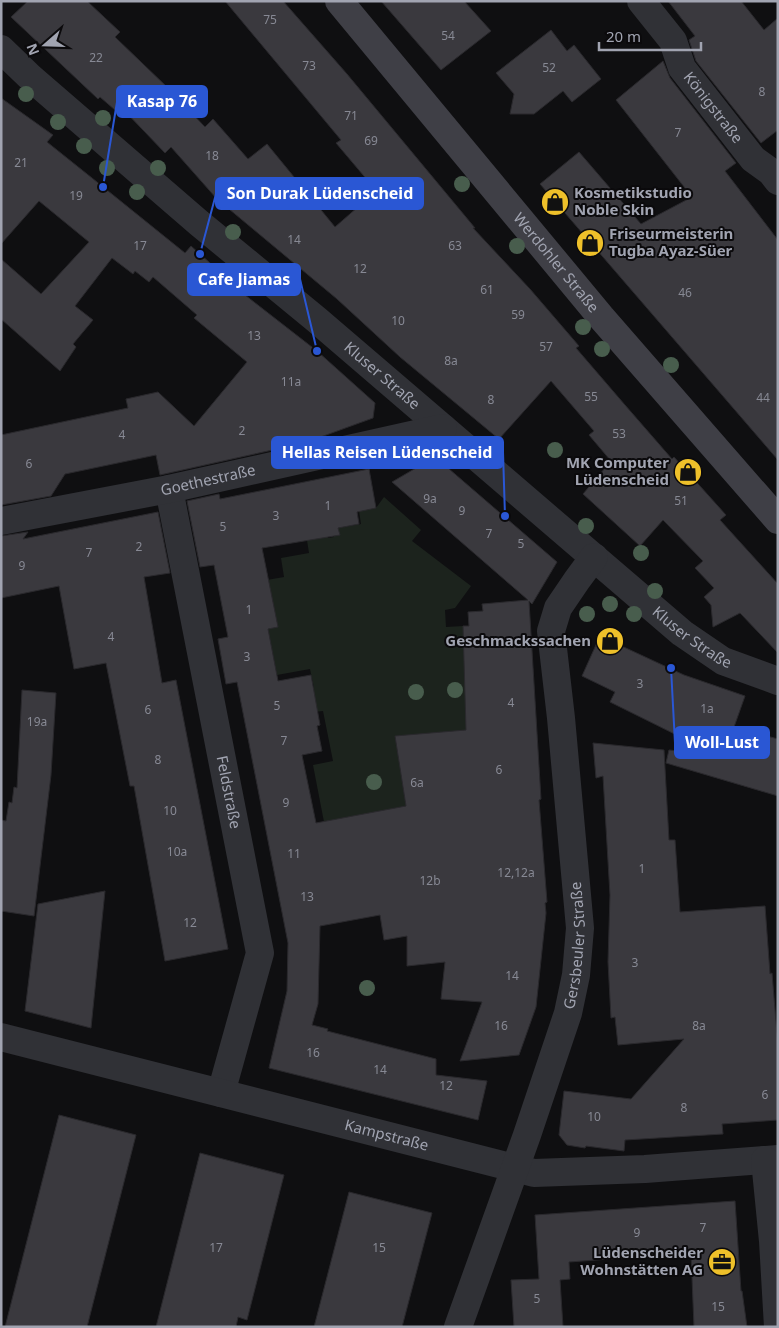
<svg xmlns="http://www.w3.org/2000/svg" width="779" height="1328" viewBox="0 0 779 1328" font-family="'Noto Sans',sans-serif">
<style>
.green{fill:#1c231d}
.building{fill:#3a393e;stroke:#2a292d}
.lines{fill:none;stroke-linecap:round;stroke-linejoin:round}
.street{stroke:#303136;stroke-width:28}
.secondary{stroke:#3f3f46;stroke-width:28}
.tree{fill:#485d4d}
.labels{text-anchor:middle;stroke-width:4;stroke-linejoin:round;paint-order:stroke}
.number-label{font-size:12px;fill:#878994}
.street-label{font-size:15px;fill:#a1a4b1;stroke:#0b0a0c}
.poi-label{font-size:15px;font-weight:bold;fill:#a1a4b1;stroke:#0b0a0c;text-anchor:end}
.leader{fill:none;stroke:#2a57d4;stroke-width:2}
.callout-dot{fill:#2a57d4;stroke:#0b0a0c;stroke-width:2}
.callout{fill:#2a57d4;stroke:#2a57d4;stroke-width:2}
.callout-label{font-size:16px;text-anchor:middle;font-weight:bold;fill:#fff}
</style>
<rect width="100%" height="100%" fill="#0f0f11"/>
<polygon class="green" points="384,497 421,530 412,541 471,586 455,608 445,610 446,627 463,626 464,650 481,729 395,736 406,806 324,822 313,765 333,761 323,711 314,712 310,689 314,688 310,669 277,675 268,629 278,627 271,593 261,581 284,577 281,558 309,553 306,534 326,531 328,538 334,537 334,536 339,535 338,528 361,524 359,511 376,508"/>
<g class="building">
<polygon points="28,1 87,1 120,32 115,37 167,87 205,127 213,119 248,159 267,144 335,227 374,193 367,184 369,182 336,143 341,140 225,1 283,1 347,74 475,228 473,228 530,289 579,346 576,348 625,405 672,459 674,457 726,515 720,520 778,584 778,653 740,613 713,627 711,605 704,597 714,588 695,568 703,561 663,520 640,546 583,494 611,461 589,435 594,431 551,381 499,439 400,357 337,299 217,199 171,147 165,153 120,106 115,110 100,97 98,99 11,17"/>
<polygon points="381,1 464,1 491,31 441,70"/>
<polygon points="668,1 741,1 764,30 778,18 778,130 761,143 696,61 689,40 695,36"/>
<polygon points="551,30 567,51 574,45 601,79 572,102 563,91 534,114 510,114 514,94 496,73"/>
<polygon points="663,61 670,78 736,163 725,171 778,240 778,460 540,184 579,152 641,224 692,197 616,100"/>
<polygon points="1,98 53,135 47,142 92,178 185,253 191,246 237,287 236,288 317,351 375,403 373,418 304,443 160,475 156,455 65,474 51,496 1,505 1,435 128,408 126,399 158,392 194,426 247,362 194,318 197,315 153,277 149,282 135,271 133,274 112,258 75,306 93,320 73,344 76,347 60,371 1,319 1,259 41,294 89,242 39,201 1,244"/>
<polygon points="428,461 441,462 557,562 532,604 529,601 541,799 539,800 547,902 545,903 546,913 536,1007 519,1055 460,1061 482,1002 441,999 445,962 407,966 407,936 384,940 380,915 320,926 318,1004 312,1025 328,1029 327,1031 436,1059 436,1075 487,1081 478,1120 269,1068 287,991 288,943 237,682 226,684 218,639 228,637 214,565 200,567 187,501 219,494 220,499 369,469 376,508 357,512 359,524 338,528 340,535 262,548 278,627 268,629 278,681 311,675 320,725 317,726 322,751 302,755 316,823 406,806 395,736 466,730 463,626 469,626 468,612 483,611 482,604 528,600 392,482"/>
<polygon points="158,512 170,573 144,577 162,683 176,680 228,949 165,961 134,786 130,786 106,663 74,669 59,586 1,598 1,536 28,532 23,539"/>
<polygon points="600,636 684,675 745,696 734,727 778,739 778,796 666,763 669,750 717,755 610,702 615,692 582,676"/>
<polygon points="22,690 56,693 51,775 34,916 1,911 1,820 6,821 9,802 12,803 14,787 17,788"/>
<polygon points="593,743 664,750 669,840 675,840 680,912 765,906 770,974 772,973 778,1046 778,1120 722,1124 723,1134 625,1140 624,1151 586,1146 585,1148 567,1145 559,1135 564,1091 631,1099 684,1039 618,1045 615,1017 611,1018 608,962 610,895 603,776 596,778"/>
<polygon points="105,891 91,1028 25,1011 38,904"/>
<polygon points="59,1115 136,1135 87,1327 5,1327"/>
<polygon points="200,1153 284,1175 247,1320 238,1317 236,1327 156,1327"/>
<polygon points="349,1192 432,1213 402,1327 314,1327"/>
<polygon points="735,1201 741,1291 742,1291 747,1327 694,1327 691,1253 569,1262 570,1279 560,1280 563,1327 514,1327 511,1280 539,1279 535,1215"/>
</g>
<g class="lines">
<g class="street">
<path id="s1" d="M641,1l32,40 9,27 71,91 18,13 7,9"/>
<path id="s2" d="M1,49l29,28 169,146 118,97 365,313 41,28 55,20"/>
<path id="s3" d="M169,489l91,464 -39,140"/>
<path id="s4" d="M1,521l168,-32 274,-61"/>
<path id="s5" d="M1,1037l533,136 111,-4 133,-10"/>
<polyline points="765,1160 773,1241 778,1327"/>
<path id="s6" d="M458,1327l69,-192 41,-122 8,-38 4,-47 -19,-210 -10,-87 7,-23 19,-28 17,-23"/>
</g>
<path class="secondary" id="s7" d="M339,1l262,316 177,203"/>
</g>
<g class="tree">
<circle cx="26" cy="94" r="8"/>
<circle cx="103" cy="118" r="8"/>
<circle cx="58" cy="122" r="8"/>
<circle cx="84" cy="146" r="8"/>
<circle cx="107" cy="168" r="8"/>
<circle cx="158" cy="168" r="8"/>
<circle cx="462" cy="184" r="8"/>
<circle cx="137" cy="192" r="8"/>
<circle cx="233" cy="232" r="8"/>
<circle cx="517" cy="246" r="8"/>
<circle cx="583" cy="327" r="8"/>
<circle cx="602" cy="349" r="8"/>
<circle cx="671" cy="365" r="8"/>
<circle cx="555" cy="450" r="8"/>
<circle cx="586" cy="526" r="8"/>
<circle cx="641" cy="553" r="8"/>
<circle cx="655" cy="591" r="8"/>
<circle cx="610" cy="604" r="8"/>
<circle cx="587" cy="614" r="8"/>
<circle cx="634" cy="614" r="8"/>
<circle cx="455" cy="690" r="8"/>
<circle cx="416" cy="692" r="8"/>
<circle cx="374" cy="782" r="8"/>
<circle cx="367" cy="988" r="8"/>
</g>
<defs>
<symbol id="shop-disc" viewBox="-11 -11 22 22"><circle r="9.5" fill="#eec02a" stroke="#0b0a0c"/><path d="M-5-2.5h2.3a2.7 3.5 0 0 1 5.4 0H5L5.5 6h-11ZM-1.5-2.5h3a1.5 2.3 0 0 0-3 0Z" fill="#111"/></symbol>
<symbol id="office-disc" viewBox="-11 -11 22 22"><circle r="9.5" fill="#eec02a" stroke="#0b0a0c"/><path d="M-6-3h4V-5.5h4V-3h4V5H-6ZM-1-4.5V-3h2v-1.5ZM-6 0V1H6V0Z" fill="#111"/></symbol>
</defs>
<g fill-rule="evenodd">
<use href="#shop-disc" x="539" y="186" width="32" height="32"/>
<use href="#shop-disc" x="574" y="227" width="32" height="32"/>
<use href="#shop-disc" x="672" y="456" width="32" height="32"/>
<use href="#shop-disc" x="594" y="625" width="32" height="32"/>
<use href="#office-disc" x="706" y="1246" width="32" height="32"/>
</g>
<g class="labels">
<g class="number-label">
<text x="270" y="24">75</text>
<text x="448" y="40">54</text>
<text x="96" y="62">22</text>
<text x="309" y="70">73</text>
<text x="549" y="72">52</text>
<text x="762" y="96">8</text>
<text x="351" y="120">71</text>
<text x="678" y="137">7</text>
<text x="371" y="145">69</text>
<text x="212" y="160">18</text>
<text x="21" y="167">21</text>
<text x="76" y="200">19</text>
<text x="294" y="244">14</text>
<text x="140" y="250">17</text>
<text x="455" y="250">63</text>
<text x="360" y="273">12</text>
<text x="487" y="294">61</text>
<text x="685" y="297">46</text>
<text x="518" y="319">59</text>
<text x="398" y="325">10</text>
<text x="254" y="340">13</text>
<text x="546" y="351">57</text>
<text x="451" y="365">8a</text>
<text x="291" y="386">11a</text>
<text x="591" y="401">55</text>
<text x="763" y="402">44</text>
<text x="491" y="404">8</text>
<text x="242" y="435">2</text>
<text x="619" y="438">53</text>
<text x="122" y="439">4</text>
<text x="29" y="468">6</text>
<text x="430" y="503">9a</text>
<text x="681" y="505">51</text>
<text x="328" y="510">1</text>
<text x="462" y="515">9</text>
<text x="276" y="520">3</text>
<text x="223" y="531">5</text>
<text x="489" y="538">7</text>
<text x="521" y="548">5</text>
<text x="139" y="551">2</text>
<text x="89" y="557">7</text>
<text x="22" y="570">9</text>
<text x="249" y="614">1</text>
<text x="111" y="641">4</text>
<text x="247" y="661">3</text>
<text x="640" y="688">3</text>
<text x="511" y="707">4</text>
<text x="277" y="710">5</text>
<text x="707" y="713">1a</text>
<text x="148" y="714">6</text>
<text x="37" y="726">19a</text>
<text x="284" y="745">7</text>
<text x="158" y="764">8</text>
<text x="499" y="774">6</text>
<text x="417" y="787">6a</text>
<text x="286" y="807">9</text>
<text x="170" y="815">10</text>
<text x="177" y="856">10a</text>
<text x="294" y="858">11</text>
<text x="642" y="873">1</text>
<text x="516" y="877">12,12a</text>
<text x="430" y="885">12b</text>
<text x="307" y="901">13</text>
<text x="190" y="927">12</text>
<text x="635" y="967">3</text>
<text x="512" y="980">14</text>
<text x="501" y="1030">16</text>
<text x="699" y="1030">8a</text>
<text x="313" y="1057">16</text>
<text x="380" y="1074">14</text>
<text x="446" y="1090">12</text>
<text x="765" y="1099">6</text>
<text x="684" y="1112">8</text>
<text x="594" y="1121">10</text>
<text x="703" y="1232">7</text>
<text x="637" y="1237">9</text>
<text x="216" y="1252">17</text>
<text x="379" y="1252">15</text>
<text x="537" y="1303">5</text>
<text x="718" y="1311">15</text>
</g>
<g class="street-label">
<text dy="5" stroke="none"><textPath href="#s1" startOffset="130">Königstraße</textPath></text>
<text dy="5" stroke="none"><textPath href="#s7" startOffset="340">Werdohler Straße</textPath></text>
<text dy="5" stroke="none"><textPath href="#s2" startOffset="502">Kluser Straße</textPath></text>
<text dy="5" stroke="none"><textPath href="#s4" startOffset="211">Goethestraße</textPath></text>
<text dy="5" stroke="none"><textPath href="#s2" startOffset="908">Kluser Straße</textPath></text>
<text dy="5" stroke="none"><textPath href="#s3" startOffset="309">Feldstraße</textPath></text>
<text dy="5" stroke="none"><textPath href="#s6" startOffset="401">Gersbeuler Straße</textPath></text>
<text dy="5" stroke="none"><textPath href="#s5" startOffset="398">Kampstraße</textPath></text>
</g>
<g class="poi-label">
<text x="574" y="198" text-anchor="start">Kosmetikstudio<tspan x="574" dy="17">Noble Skin</tspan></text>
<text x="609" y="239" text-anchor="start">Friseurmeisterin<tspan x="609" dy="17">Tugba Ayaz-Süer</tspan></text>
<text x="669" y="468">MK Computer<tspan x="669" dy="17">Lüdenscheid</tspan></text>
<text x="591" y="646">Geschmackssachen</text>
<text x="703" y="1258">Lüdenscheider<tspan x="703" dy="17">Wohnstätten AG</tspan></text>
</g>
</g>
<path class="leader" d="M103 187L117 102M200 254L216 194M317 351L300 279M505 516L503 452M671 668L675 743"/>
<g class="callout-dot">
<circle cx="103" cy="187" r="5"/>
<circle cx="200" cy="254" r="5"/>
<circle cx="317" cy="351" r="5"/>
<circle cx="505" cy="516" r="5"/>
<circle cx="671" cy="668" r="5"/>
</g>
<g class="callout">
<rect x="117" y="86" width="90" height="31" rx="5"/>
<rect x="216" y="178" width="207" height="31" rx="5"/>
<rect x="188" y="264" width="112" height="31" rx="5"/>
<rect x="272" y="437" width="231" height="31" rx="5"/>
<rect x="675" y="727" width="94" height="31" rx="5"/>
</g>
<g class="callout-label">
<text x="162" y="107">Kasap 76</text>
<text x="320" y="199">Son Durak Lüdenscheid</text>
<text x="244" y="285">Cafe Jiamas</text>
<text x="387" y="458">Hellas Reisen Lüdenscheid</text>
<text x="722" y="748">Woll-Lust</text>
</g>
<rect width="779" height="1328" fill="none" stroke="#a1a4b1" stroke-width="5"/>
<g transform="translate(45 45) rotate(250)" stroke="#0b0a0c" stroke-width="4" paint-order="stroke">
<path d="M0-4L9 19L0 12L-9 19Z" fill="#a1a4b1"/>
<text y="-8" font-size="14" font-weight="bold" text-anchor="middle" fill="#a1a4b1">N</text>
</g>
<path d="M599 42v8h102v-8" fill="none" stroke="#a1a4b1" stroke-width="2.5"/>
<text x="606" y="42" font-size="15" fill="#a1a4b1" stroke="#0b0a0c" stroke-width="4" paint-order="stroke">20 m</text>
</svg>
